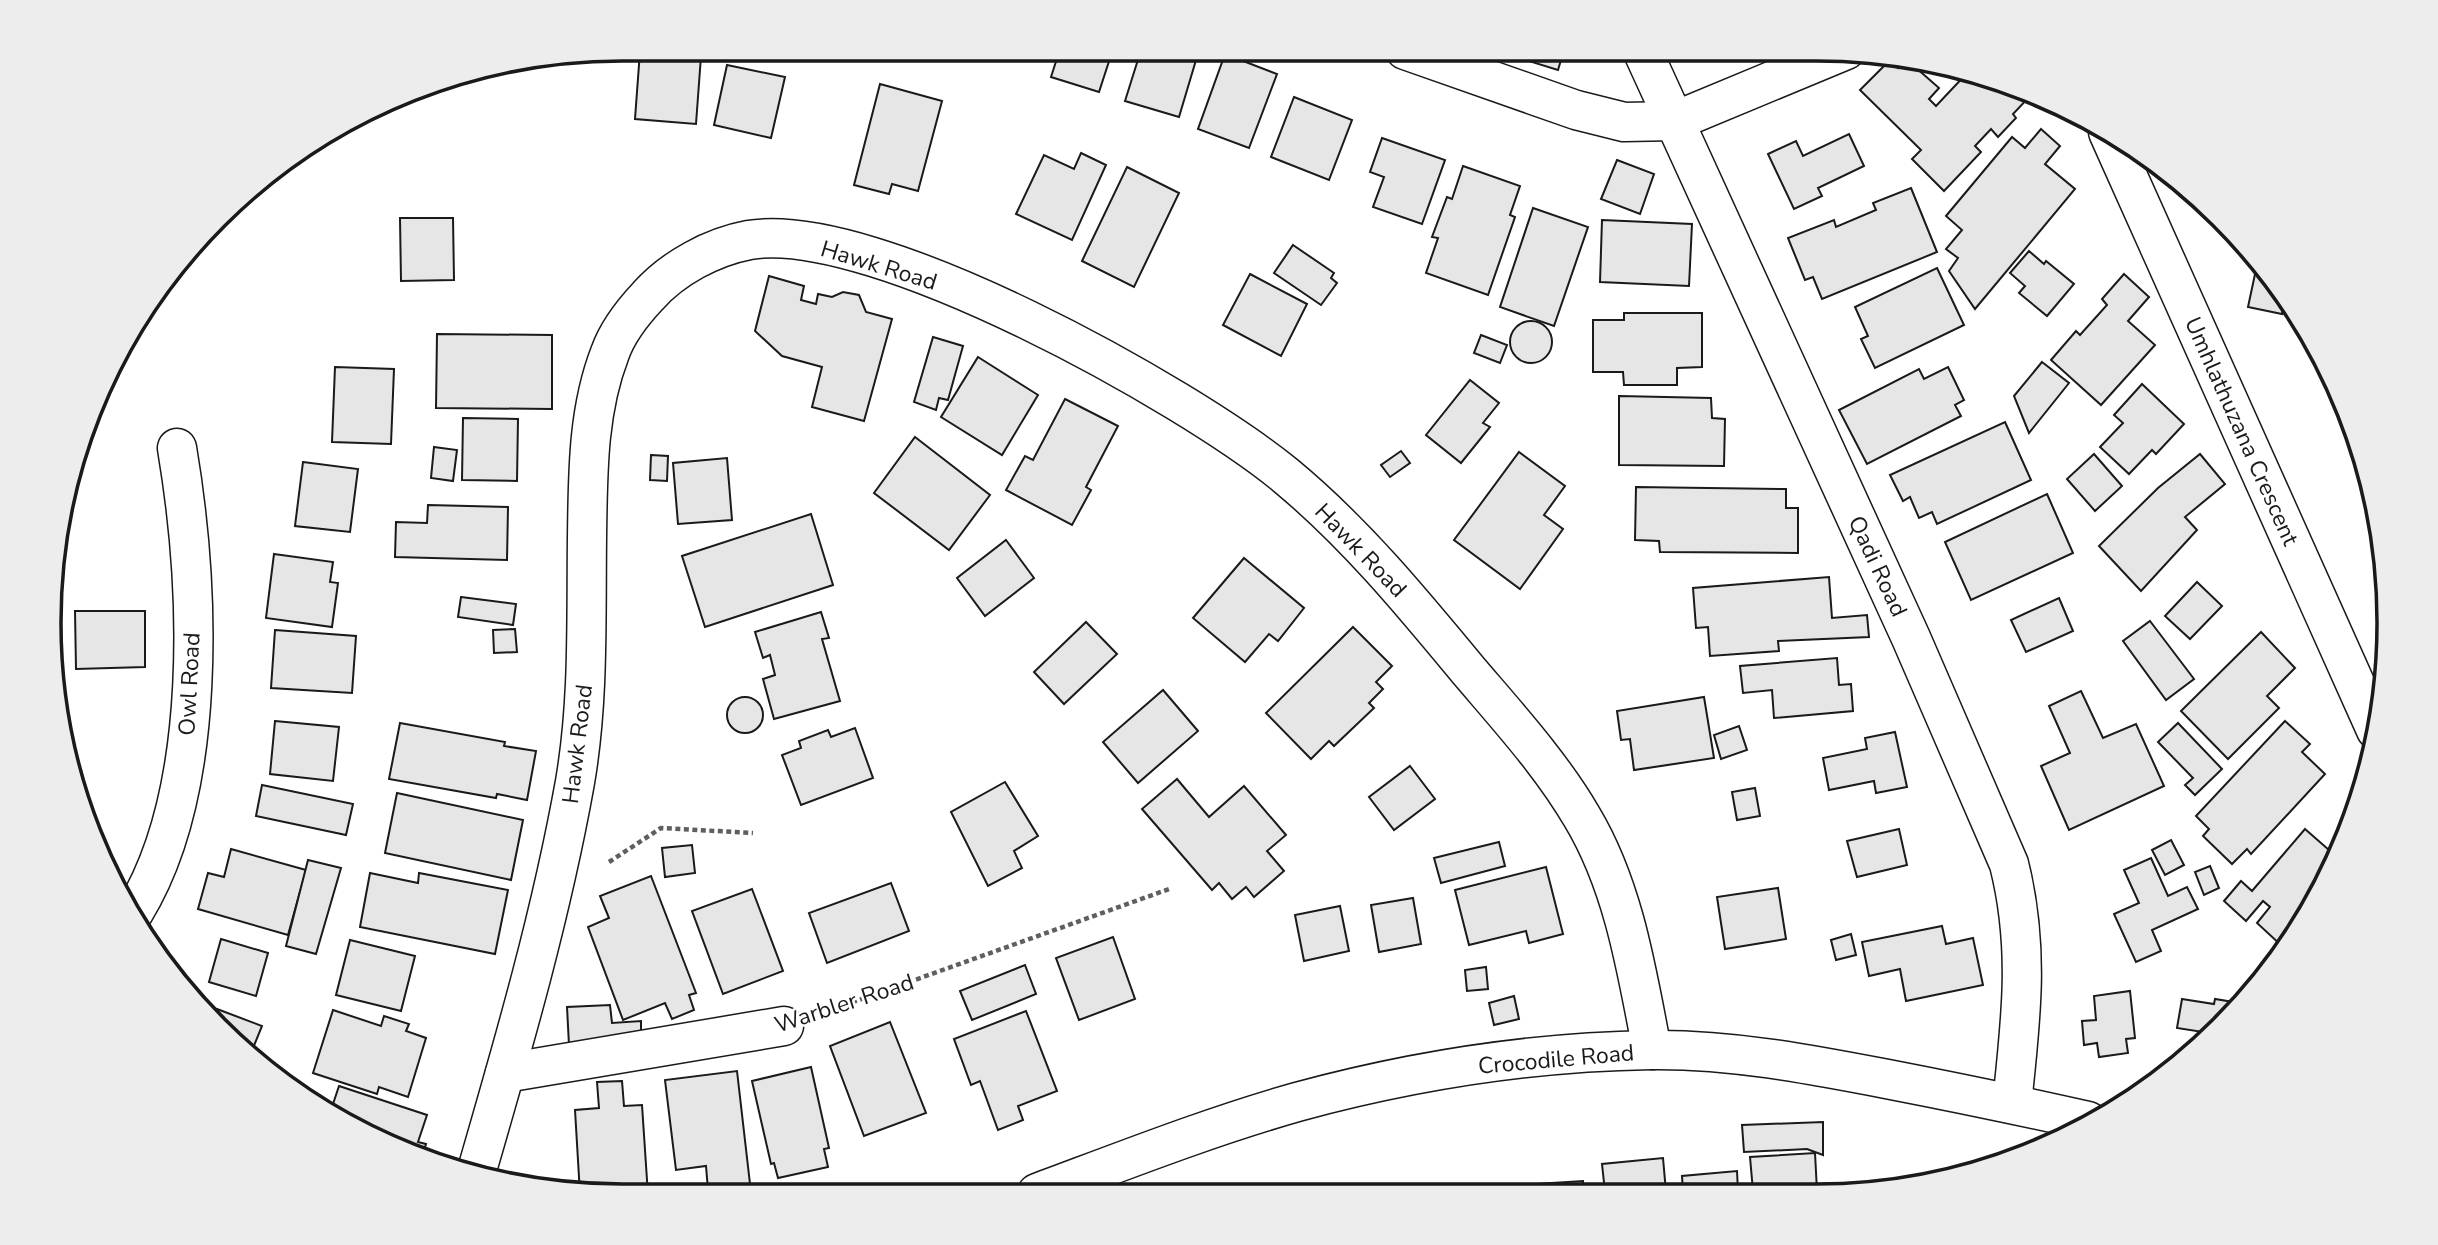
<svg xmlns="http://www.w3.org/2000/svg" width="2438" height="1245" viewBox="0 0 2438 1245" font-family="'Nunito Sans',sans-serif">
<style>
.building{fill:#e6e6e6;stroke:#1a1a1a;stroke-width:2}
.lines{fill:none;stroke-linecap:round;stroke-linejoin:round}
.street-casing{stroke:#1a1a1a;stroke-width:41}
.path{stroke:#5f5f5f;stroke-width:4.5;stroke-dasharray:5 3.5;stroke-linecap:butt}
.street{stroke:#fff;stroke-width:38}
.labels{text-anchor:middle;stroke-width:5;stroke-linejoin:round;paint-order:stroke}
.street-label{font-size:23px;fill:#1a1a1a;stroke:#fff}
.rim{fill:none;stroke:#1a1a1a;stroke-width:3.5}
</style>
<rect width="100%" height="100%" fill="#fff"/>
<g class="building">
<polygon points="1060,49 1113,49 1099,92 1051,77"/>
<polygon points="1141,50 1199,50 1179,117 1125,101"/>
<polygon points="1508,50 1564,50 1558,70 1516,57 1516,52"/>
<polygon points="1712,50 1733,50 1721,61"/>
<polygon points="640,51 701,56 696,124 635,119"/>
<polygon points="1225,54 1277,74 1249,148 1198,129"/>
<polygon points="1906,59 1939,88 1929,99 1936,106 1968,72 1973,78 1977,74 2032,94 2013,114 2016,118 1998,137 1991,129 1975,146 1981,152 1944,191 1912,159 1921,150 1860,90 1890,60 1898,68"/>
<polygon points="727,65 785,77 771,138 714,125"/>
<polygon points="880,84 942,101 918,191 892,184 889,194 854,185"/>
<polygon points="1294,97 1352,120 1329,180 1271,157"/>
<polygon points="2041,129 2060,146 2045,164 2075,189 1975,309 1949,271 1958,258 1946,249 1962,230 1946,216 2012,137 2025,148"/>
<polygon points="1849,134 1864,166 1818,188 1822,196 1794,209 1768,154 1796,141 1803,156"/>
<polygon points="1382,138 1445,160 1422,224 1373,207 1384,177 1370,172"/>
<polygon points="1081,153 1106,165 1072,240 1016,214 1044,155 1074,169"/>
<polygon points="1617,160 1654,174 1640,214 1601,199"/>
<polygon points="1463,166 1520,186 1510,215 1515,217 1488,295 1426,273 1438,238 1432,237 1447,197 1452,199"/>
<polygon points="1127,167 1179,193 1134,287 1082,261"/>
<polygon points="1911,188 1937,252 1822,299 1813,277 1805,280 1788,238 1834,220 1836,227 1876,210 1873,203"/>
<polygon points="1533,208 1588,227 1554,326 1500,307"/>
<polygon points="400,218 453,218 454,280 401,281"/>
<polygon points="1602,220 1692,224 1689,286 1600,282"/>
<polygon points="1293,245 1334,273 1331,278 1337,283 1321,305 1274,273"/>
<polygon points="2029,251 2044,264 2046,261 2074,284 2047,316 2019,293 2025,286 2010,273"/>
<polygon points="2258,260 2287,301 2285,300 2282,314 2248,307"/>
<polygon points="1937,268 1964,325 1875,368 1861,339 1868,336 1855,307"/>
<polygon points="1250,274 1307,304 1281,356 1223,325"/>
<polygon points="2124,274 2149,297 2128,321 2155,345 2101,405 2051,360 2076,331 2080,335 2107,305 2102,299"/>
<polygon points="769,276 804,286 801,300 816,304 818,294 832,297 843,292 859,295 866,312 892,319 864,421 812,407 822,367 782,356 755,331"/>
<polygon points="1624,313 1702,313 1702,367 1677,368 1677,385 1624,385 1623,372 1593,372 1593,320 1624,320"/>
<circle cx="1531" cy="342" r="21"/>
<polygon points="437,334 552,335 552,409 436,408"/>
<polygon points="1481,335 1507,345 1500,363 1474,353"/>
<polygon points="933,337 963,346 948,400 939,398 936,410 914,402"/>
<polygon points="978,357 1038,395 1002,455 941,417"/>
<polygon points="2042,362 2069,383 2029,433 2014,396"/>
<polygon points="335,367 394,369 391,444 332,442"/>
<polygon points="1948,367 1964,400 1955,405 1961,416 1867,464 1839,410 1919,369 1924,379"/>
<polygon points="1470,380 1499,403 1483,423 1490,427 1461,463 1426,435"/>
<polygon points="2142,384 2184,424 2156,454 2152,450 2129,474 2100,447 2123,423 2114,415"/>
<polygon points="1619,396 1711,398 1712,418 1725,419 1724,466 1619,465"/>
<polygon points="1065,399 1118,426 1086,487 1091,490 1072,525 1006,490 1025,456 1033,460"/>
<polygon points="463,418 518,419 517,481 462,480"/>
<polygon points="2005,422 2031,480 1937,524 1932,512 1919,518 1910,497 1903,501 1890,475"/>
<polygon points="915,437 990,495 949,550 874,493"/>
<polygon points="434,447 457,450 453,481 431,478"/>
<polygon points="1401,451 1410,463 1390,477 1381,465"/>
<polygon points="1519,452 1565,486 1544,515 1563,529 1520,589 1454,540"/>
<polygon points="2094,454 2122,486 2095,511 2067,479"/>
<polygon points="2200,454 2225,484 2185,517 2197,530 2141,591 2099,546 2158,488"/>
<polygon points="651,455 668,456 667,481 650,480"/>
<polygon points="727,458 732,520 678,524 673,463"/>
<polygon points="303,462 358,469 350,532 295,526"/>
<polygon points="1636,487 1786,489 1786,508 1798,508 1798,553 1660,552 1659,541 1635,540"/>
<polygon points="2047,494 2073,553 1971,600 1945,542"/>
<polygon points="428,505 508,507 507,560 395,557 396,522 427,523"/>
<polygon points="811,514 833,585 705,627 682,556"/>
<polygon points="1006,540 1034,578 985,616 957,578"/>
<polygon points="274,554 333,562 330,582 338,583 332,627 266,618"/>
<polygon points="1244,558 1304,608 1278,641 1269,634 1245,662 1193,618"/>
<polygon points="1829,577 1832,618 1867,615 1869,637 1778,641 1779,651 1710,656 1708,627 1696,628 1693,588"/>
<polygon points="2197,582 2222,606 2190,639 2165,616"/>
<polygon points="461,597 516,604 513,625 458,617"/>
<polygon points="2059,598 2073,631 2026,652 2011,620"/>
<polygon points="75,611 145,611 145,667 76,669"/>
<polygon points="821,612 829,638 822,639 840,701 774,719 763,679 775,675 770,655 763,658 755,632"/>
<polygon points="2150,621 2194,679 2166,700 2123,641"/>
<polygon points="1086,622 1117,654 1064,704 1034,672"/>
<polygon points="1353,627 1392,666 1376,682 1383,689 1369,703 1374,708 1334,746 1329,741 1311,759 1266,713"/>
<polygon points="515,629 517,652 494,653 493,630"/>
<polygon points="275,630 356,636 352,693 271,688"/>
<polygon points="2261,632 2295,668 2267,696 2279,708 2228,759 2181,711"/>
<polygon points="1837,658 1839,685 1851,684 1853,711 1774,718 1772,690 1743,693 1740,666"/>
<polygon points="1163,690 1198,731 1138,783 1103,742"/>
<polygon points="2081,691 2103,738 2136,724 2164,786 2069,830 2041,766 2070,753 2049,706"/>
<circle cx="745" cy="715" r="18"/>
<polygon points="1704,697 1714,758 1634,770 1630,739 1621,740 1617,711"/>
<polygon points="275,721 339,727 333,781 270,774"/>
<polygon points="2285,721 2310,744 2302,752 2325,774 2251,854 2247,849 2232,864 2203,836 2209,829 2196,816"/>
<polygon points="400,723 505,742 504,746 536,751 527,800 497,794 496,798 389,779"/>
<polygon points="2178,723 2222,769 2195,795 2185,785 2193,778 2158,742"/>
<polygon points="1739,726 1747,750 1721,759 1714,735"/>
<polygon points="855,728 873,778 801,805 782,755 801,748 799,741 828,730 831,737"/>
<polygon points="1895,732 1907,787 1876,793 1874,781 1829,790 1823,758 1867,749 1865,738"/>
<polygon points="1410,766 1435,799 1394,830 1369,797"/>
<polygon points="1177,779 1209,817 1244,786 1286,835 1267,851 1284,871 1254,897 1246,887 1232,899 1219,883 1212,890 1142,809"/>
<polygon points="1005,782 1038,836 1014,851 1022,868 988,886 951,812"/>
<polygon points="262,785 353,804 346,835 256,816"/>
<polygon points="1755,788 1760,816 1737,820 1732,792"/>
<polygon points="397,793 523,820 511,880 385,853"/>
<polygon points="1899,829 1907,865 1857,877 1847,841"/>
<polygon points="2305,829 2337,857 2330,876 2283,947 2257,923 2270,907 2263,901 2246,921 2224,901 2241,881 2252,891"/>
<polygon points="2171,840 2184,865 2165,875 2152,850"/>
<polygon points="1499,842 1505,866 1441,883 1434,858"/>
<polygon points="692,845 695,873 665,877 662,848"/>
<polygon points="231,849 306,870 288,935 198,909 208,873 224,877"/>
<polygon points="2151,858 2168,896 2187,887 2198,909 2152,930 2161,951 2136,962 2114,914 2139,903 2124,870"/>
<polygon points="308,860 341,868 316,954 286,946"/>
<polygon points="2210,866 2219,888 2204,895 2195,872"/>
<polygon points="1546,867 1563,934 1529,943 1526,931 1469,945 1455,890"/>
<polygon points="370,873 418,883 419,873 508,890 495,954 360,927"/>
<polygon points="651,876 696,993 689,995 694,1010 672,1019 665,1003 623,1020 588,927 609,918 600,896"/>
<polygon points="891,883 909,931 827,963 809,913"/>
<polygon points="1778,888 1786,939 1725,949 1717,897"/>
<polygon points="752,889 783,971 723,994 692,911"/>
<polygon points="1413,898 1421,944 1379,952 1371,905"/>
<polygon points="1340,906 1349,951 1304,961 1295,915"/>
<polygon points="1942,926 1946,944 1973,938 1983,985 1906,1001 1900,969 1869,976 1862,942"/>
<polygon points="1851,934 1856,955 1836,960 1831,940"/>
<polygon points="1113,937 1135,999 1079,1020 1056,958"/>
<polygon points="221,939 268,953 256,996 209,982"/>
<polygon points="350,940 415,956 401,1011 336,995"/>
<polygon points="1025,965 1036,994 972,1020 960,991"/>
<polygon points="1486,967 1488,989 1467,991 1465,970"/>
<polygon points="2130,991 2135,1038 2126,1039 2128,1053 2099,1057 2097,1043 2084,1045 2082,1021 2096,1020 2094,996"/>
<polygon points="1514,996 1519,1019 1494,1025 1489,1003"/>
<polygon points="2182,999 2214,1004 2215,999 2239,1003 2209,1033 2177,1028"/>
<polygon points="610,1005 612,1023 641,1021 641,1041 569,1045 567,1007"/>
<polygon points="217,1009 262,1026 251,1053 217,1028 212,1021"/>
<polygon points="333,1010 381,1026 384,1016 409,1024 406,1031 426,1038 408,1097 379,1087 377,1094 313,1073"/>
<polygon points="1026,1011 1057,1091 1018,1106 1023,1120 998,1130 980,1081 971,1085 954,1039"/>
<polygon points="890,1022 926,1113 864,1136 830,1046"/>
<polygon points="811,1067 829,1148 824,1149 828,1167 778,1178 774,1163 771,1164 752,1081"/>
<polygon points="737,1071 750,1184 708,1190 706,1166 676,1170 665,1080"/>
<polygon points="622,1081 624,1106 642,1105 648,1195 580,1194 575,1110 599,1108 597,1082"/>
<polygon points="339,1086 427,1115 418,1142 426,1144 422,1157 369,1137 331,1110"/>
<polygon points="1823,1122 1823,1155 1807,1149 1744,1152 1742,1125"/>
<polygon points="1815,1153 1817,1191 1753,1191 1750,1157"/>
<polygon points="1663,1158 1666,1192 1605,1192 1602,1164"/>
<polygon points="1737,1171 1738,1191 1683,1192 1682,1176"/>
<polygon points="1583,1181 1583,1192 1536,1192 1536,1184"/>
</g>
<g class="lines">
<defs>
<g id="street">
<polyline points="1405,50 1576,110 1624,122 1675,121 1846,50"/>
<path d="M1642,50l269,588 98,226c21,83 12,156 3,239"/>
<polyline points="2108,132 2376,730"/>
<path d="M134,912c75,-122 66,-327 43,-464"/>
<polyline points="505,1073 784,1026"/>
<path d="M475,1177c38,-131 76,-261 100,-395 14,-81 11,-163 12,-245 1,-61 0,-125 23,-184 7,-20 23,-41 38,-57 25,-28 64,-49 101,-56 125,-21 438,155 536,235 69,57 126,126 183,195 40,47 83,94 114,147 42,70 55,155 70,233"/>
<path d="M1037,1193c86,-32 172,-66 260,-91 114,-31 235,-50 354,-52 79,-1 158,14 236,29 67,13 135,27 201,42"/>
</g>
</defs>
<use href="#street" class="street-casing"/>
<g class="path">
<polyline points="609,862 661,828 753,833"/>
<polyline points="828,1011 1172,888"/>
</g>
<use href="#street" class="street"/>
</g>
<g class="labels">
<g class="street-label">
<text transform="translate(879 265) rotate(17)" y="8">Hawk Road</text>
<text transform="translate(2242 431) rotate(66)" y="8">Umhlathuzana Crescent</text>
<text transform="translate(1361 550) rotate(46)" y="8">Hawk Road</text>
<text transform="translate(1878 566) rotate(65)" y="8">Qadi Road</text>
<text transform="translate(189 684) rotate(-87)" y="8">Owl Road</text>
<text transform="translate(577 744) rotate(-83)" y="8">Hawk Road</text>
<text transform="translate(844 1003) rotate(-18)" y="8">Warbler Road</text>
<text transform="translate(1556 1059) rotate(-5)" y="8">Crocodile Road</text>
</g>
</g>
<path d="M0 0H2438V1245H0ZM622 61H1816A561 561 0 0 1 2377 622V623A561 561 0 0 1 1816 1184H622A561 561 0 0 1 61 623V622A561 561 0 0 1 622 61Z" fill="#ededed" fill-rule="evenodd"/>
<path class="rim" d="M622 61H1816A561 561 0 0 1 2377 622V623A561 561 0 0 1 1816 1184H622A561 561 0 0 1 61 623V622A561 561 0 0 1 622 61Z"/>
</svg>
